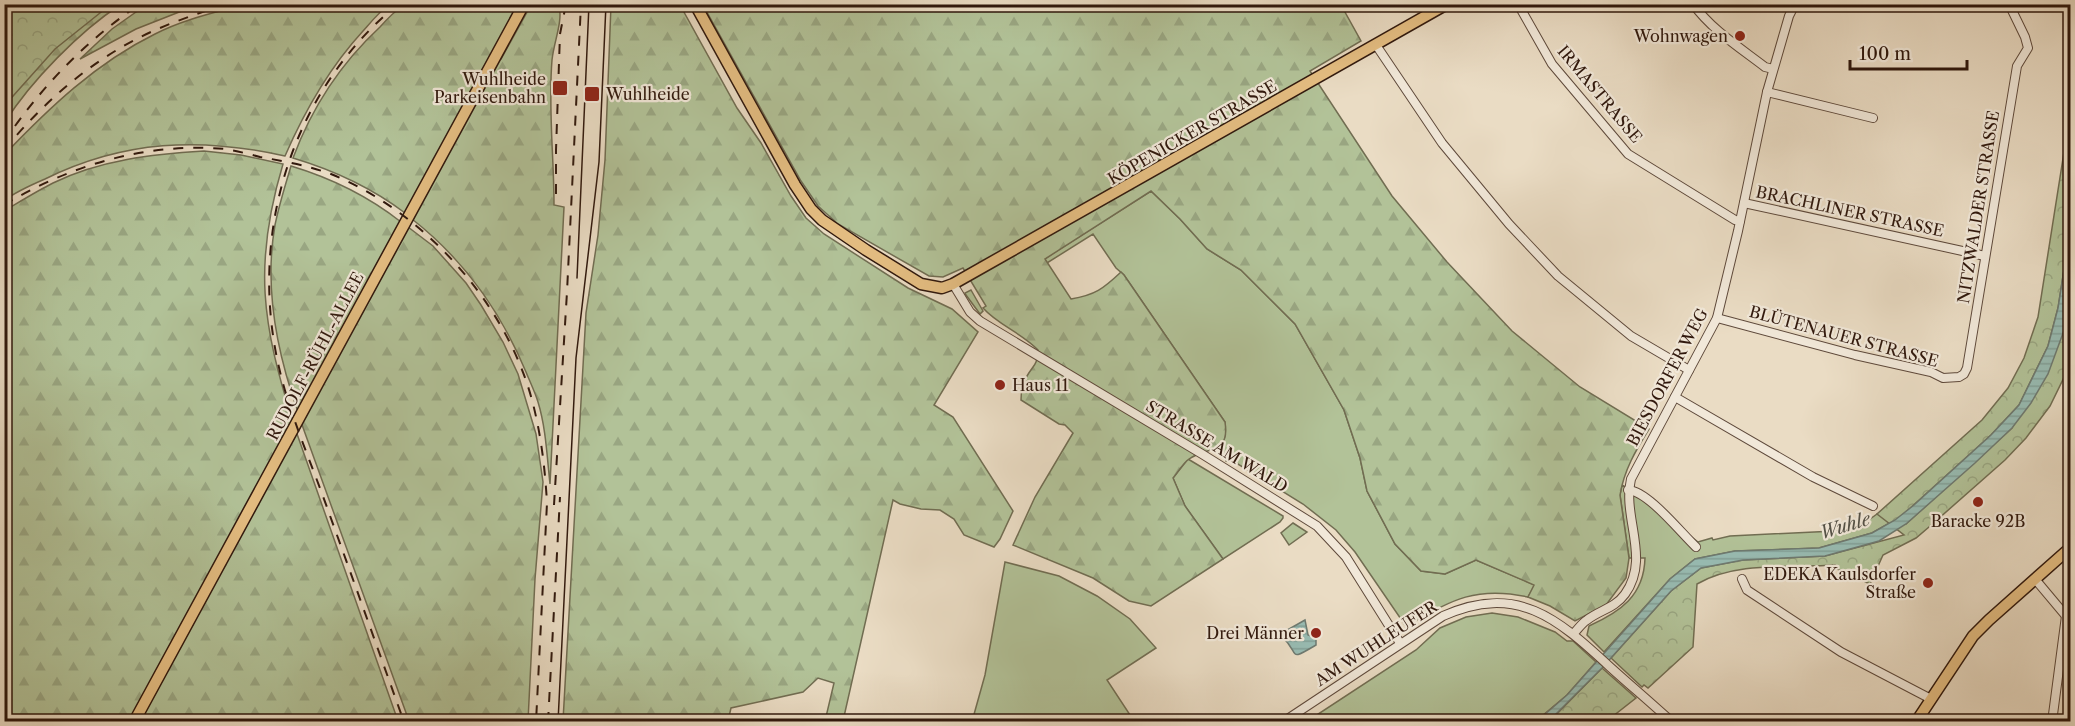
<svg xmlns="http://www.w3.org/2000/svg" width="2075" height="726" viewBox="0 0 2075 726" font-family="'Libre Caslon Text',serif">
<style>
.grass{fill:#b2c298;stroke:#716d52;stroke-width:1.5}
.forest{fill:url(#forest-firs);stroke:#716d52;stroke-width:1.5}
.park{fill:url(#park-crowns);stroke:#716d52;stroke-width:1.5}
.water{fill:url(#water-rules);stroke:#6e7a71;stroke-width:1.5}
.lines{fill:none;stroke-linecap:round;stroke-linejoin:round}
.minor-casing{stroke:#5e493b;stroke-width:10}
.major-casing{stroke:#30180d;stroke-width:13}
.minor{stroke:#f1e8d9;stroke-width:8}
.major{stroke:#e5be82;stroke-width:10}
.tram{stroke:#30180d;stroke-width:1.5}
.rail{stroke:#30180d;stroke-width:2;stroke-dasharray:10 10;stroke-linecap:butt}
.poi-dot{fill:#8f2418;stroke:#f1e8d9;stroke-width:2}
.labels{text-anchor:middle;stroke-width:4.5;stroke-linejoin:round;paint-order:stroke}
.poi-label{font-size:16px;fill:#30180d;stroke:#f1e8d9;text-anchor:end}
.street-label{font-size:16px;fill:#30180d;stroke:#f1e8d9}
.water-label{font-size:18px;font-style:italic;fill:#545147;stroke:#f1e8d9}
</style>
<defs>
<pattern id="forest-firs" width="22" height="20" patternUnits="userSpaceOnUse" patternTransform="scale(1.5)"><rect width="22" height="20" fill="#b2c298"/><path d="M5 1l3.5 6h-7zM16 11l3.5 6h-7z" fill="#99a682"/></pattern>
<pattern id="park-crowns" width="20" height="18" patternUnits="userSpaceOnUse" patternTransform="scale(1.5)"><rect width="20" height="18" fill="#b2c298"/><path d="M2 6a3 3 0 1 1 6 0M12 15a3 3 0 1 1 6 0" fill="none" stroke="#99a682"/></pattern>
<pattern id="water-rules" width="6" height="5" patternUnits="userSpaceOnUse" patternTransform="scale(1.5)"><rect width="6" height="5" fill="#98bcb3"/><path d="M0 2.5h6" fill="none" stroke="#83a199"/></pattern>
</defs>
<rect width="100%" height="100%" fill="#eadcc4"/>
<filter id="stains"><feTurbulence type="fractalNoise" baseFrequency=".00333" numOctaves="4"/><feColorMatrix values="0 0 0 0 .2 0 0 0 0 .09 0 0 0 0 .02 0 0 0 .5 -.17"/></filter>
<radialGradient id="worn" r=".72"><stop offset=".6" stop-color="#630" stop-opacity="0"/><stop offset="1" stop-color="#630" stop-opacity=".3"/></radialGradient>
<g class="grass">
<path d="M1151,191l29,28 27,30 34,21 54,54 49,86 16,48 7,33 28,53 26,27 24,3 31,-14 59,25 -7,12c-50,-11 -77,2 -119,28h-4l-50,-73 -19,-22 -33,-26 -70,-43h-7l-1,-7 -7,-6c8,-8 8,-16 7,-26l-101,-147 -8,-7 -23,-34 -46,29 -3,-4z"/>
<polygon points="971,290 983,311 980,314 966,295 965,293"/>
<polygon points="1188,459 1283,516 1283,518 1280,522 1223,559 1185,506 1173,478"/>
<path d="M1622,485l17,10 59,47 14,-4 1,2 17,-4 105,-5 28,-7 14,-10 18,6 -23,13 -53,15 -84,3 -40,8 -25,20 -66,73 -17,-17 2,-9c31,-14 55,-30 56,-68h-16l-9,-63z"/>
<polygon points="1293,523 1307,532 1289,545 1281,533"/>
<polygon points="1005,562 1059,576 1097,596 1130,619 1156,648 1107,680 1134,721 1000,722 973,718 985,675"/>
<polygon points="1492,613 1518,617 1555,632 1567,641 1573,641 1596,662 1567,695 1536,721 1306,722 1416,650 1440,628 1466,617"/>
</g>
<g class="forest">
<path d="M5,5h115c-40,26 -89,76 -115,117z"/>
<polygon points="146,5 197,5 136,29 80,59 112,29"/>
<path d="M242,5h147c-10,7 -18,17 -26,26 -34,37 -58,79 -78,125 -85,-19 -161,-16 -240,23 -14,6 -28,12 -40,21v-46c44,-46 91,-91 150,-120 27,-14 58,-21 87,-29z"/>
<path d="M404,5h115l-114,208c-33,-25 -72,-43 -112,-55 19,-51 47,-94 87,-131 7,-8 15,-16 24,-22z"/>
<path d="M531,5h28c4,17 -5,36 -7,55 -4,48 2,96 2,145l10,2 -14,277c-3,-27 -4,-56 -12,-82 -3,-10 -8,-20 -12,-30 -25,-60 -63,-113 -114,-153l85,-159 4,-1z"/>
<polygon points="611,5 680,5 737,108 761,143 791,196 806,218 824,234 908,288 952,309 978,332 934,405 953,417 1013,511 1000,539 994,547 964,535 954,519 940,510 921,509 900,504 893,500 843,721 825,721 834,683 818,678 803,692 731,708 728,721 563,721 586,313 598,235 605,160"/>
<path d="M703,5h638l20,36 -51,30 82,125 55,66 65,69 68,56 69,42c-13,21 -25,41 -29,66l9,63 -3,20 -20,27 -31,16 -25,-15 -22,-9 6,-12 -58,-25 -31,14 -24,-3 -26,-27 -28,-53 -7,-33 -16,-48 -49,-86 -54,-54 -34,-21 -27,-30 -29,-28 -106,68 26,40c24,-4 32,-10 50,-27l3,3 101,147c5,33 -17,24 -36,37 -6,4 -11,13 -16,19l12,28 38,53 -72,47 -22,-5 -36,-23 -80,-33 22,-48 38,-64 -8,-8 -6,-1 -38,-24c0,-8 1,-17 6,-24 7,-12 10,-10 11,-26 -16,-17 -40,-25 -55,-42l3,-2 -23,-38 -20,9 -14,-1 -91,-52 -20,-18 -17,-25z"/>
<path d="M204,151l37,4 42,9c-30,100 -21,160 10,258l-162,299h-126l-1,-510c17,-10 33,-20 49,-28 47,-23 100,-29 151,-32z"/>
<path d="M291,166c40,12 77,30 110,56l-103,190c-21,-59 -34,-125 -23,-187 4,-20 10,-39 16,-59z"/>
<polygon points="408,227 433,246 466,283 481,305 503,342 518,374 536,434 543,482 535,579 528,721 409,721 301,422"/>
<polygon points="296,431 398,721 140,722"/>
</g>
<g class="park">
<polygon points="5,4 110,4 110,5 55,49 5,105"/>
<path d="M2070,114v117l-12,77 -10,38 -29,59 -28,30 -95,86 10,3 106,-96 54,-103 4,-31v71l-20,41 -24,32 -21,22 -76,67 -13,11 -33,17 -13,29 -35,-16v-3c-44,3 -100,-4 -138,19l-4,63 -45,41 -4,-3 -2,2 -31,-29 60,-67 30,-23 42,-8 82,-4 79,-21 -27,-21 105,-94 26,-32 16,-30 14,-41z"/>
<polygon points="1602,668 1636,698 1608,720 1549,722"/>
</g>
<g class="water">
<polygon points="2070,231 2070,294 2066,325 2048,374 2031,403 2012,428 1975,463 1906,524 1879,541 1825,556 1743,560 1701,568 1671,591 1602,668 1549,721 1536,722 1567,695 1670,579 1695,559 1735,551 1819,548 1872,533 1895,520 1914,505 1991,435 2019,405 2048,346 2058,308"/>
<path d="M1305,620l3,15 8,3v7c-30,18 -15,8 -34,-8v-4z"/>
</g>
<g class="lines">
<defs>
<g id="minor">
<polyline points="1518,4 1552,64 1628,154 1735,220 1740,221"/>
<path d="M1693,4c19,26 46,43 72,63l8,2"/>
<polyline points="1376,45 1442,143 1509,224 1558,276 1631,336 1689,370"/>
<polyline points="1767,92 1873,118"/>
<polyline points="1744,203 1985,256"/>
<polyline points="953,284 970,312 980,321 1202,454 1317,526 1346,557 1400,643"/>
<polyline points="1717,318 1855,355 1931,372 1943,378 1959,377 1964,374 1967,368 2017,66 2028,48 2025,37 2009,4"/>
<polyline points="1675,397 1813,477 1873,506"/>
<path d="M1628,490c20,1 53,43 68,57"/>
<polyline points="1742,579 1747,590 1841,652 1931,699"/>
<polyline points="2035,579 2066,616 2070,616"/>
<path d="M1574,633c4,-4 8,-10 13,-13 13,-10 28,-12 38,-26 26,-36 -3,-76 6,-115l86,-161 21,-87 29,-139 22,-76 6,-12"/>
<path d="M1283,722l160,-106c74,-33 114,2 167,51 20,18 41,36 62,55"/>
<polyline points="2052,722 2066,616"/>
</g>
<g id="major">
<polyline points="695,4 795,185 811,209 822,220 866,250 921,284 942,288 953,284 1447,4"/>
<polyline points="134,722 524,4"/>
<polyline points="1916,722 1973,636 1989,620 2070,548"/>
</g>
</defs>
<use href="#minor" class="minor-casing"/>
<use href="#major" class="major-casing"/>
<use href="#minor" class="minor"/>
<use href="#major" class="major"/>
<g class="tram">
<polyline points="577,278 589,4"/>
<polyline points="558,722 576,358 599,162 606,4"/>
</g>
<g class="rail">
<path d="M398,4c-106,87 -149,227 -120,359 11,51 34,101 51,150 25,69 50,139 75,209"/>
<polyline points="4,10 6,4"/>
<path d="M15,126c35,-48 75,-88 125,-122"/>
<path d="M4,150c42,-51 94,-96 156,-122 21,-9 43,-16 65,-24"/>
<polyline points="556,194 556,150 560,34 566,4"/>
<path d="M4,205c66,-40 144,-63 221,-56 12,2 24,5 35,8 23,4 49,9 71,17 93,38 175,129 201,226 9,34 13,68 15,103l-11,219"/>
<polyline points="554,505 567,292 581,4"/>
<polyline points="548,722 560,497"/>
</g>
</g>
<g class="poi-dot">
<circle cx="1740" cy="36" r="6"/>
<rect x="552" y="80" width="16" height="16" rx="3"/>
<rect x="584" y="86" width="16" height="16" rx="3"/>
<circle cx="1000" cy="385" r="6"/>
<circle cx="1978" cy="502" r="6"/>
<circle cx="1928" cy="583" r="6"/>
<circle cx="1316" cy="633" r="6"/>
</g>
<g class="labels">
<g class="poi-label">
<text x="1728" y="42">Wohnwagen</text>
<text x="546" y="85">Wuhlheide<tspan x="546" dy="18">Parkeisenbahn</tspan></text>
<text x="606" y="100" text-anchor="start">Wuhlheide</text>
<text x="1012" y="391" text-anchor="start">Haus 11</text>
<text x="1978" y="527" text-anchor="middle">Baracke 92B</text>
<text x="1916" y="580">EDEKA Kaulsdorfer<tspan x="1916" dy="18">Straße</tspan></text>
<text x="1304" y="639">Drei Männer</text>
</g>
<g class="street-label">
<text transform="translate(1600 94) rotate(50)" y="6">IRMASTRASSE</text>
<text transform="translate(1192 132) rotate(-30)" y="6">KÖPENICKER STRASSE</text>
<text transform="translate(1978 207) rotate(-81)" y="6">NITZWALDER STRASSE</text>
<text transform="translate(1850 211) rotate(12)" y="6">BRACHLINER STRASSE</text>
<text transform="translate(1844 336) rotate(15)" y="6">BLÜTENAUER STRASSE</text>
<text transform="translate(315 356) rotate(-62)" y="6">RUDOLF-RÜHL-ALLEE</text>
<text transform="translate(1667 377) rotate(-62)" y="6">BIESDORFER WEG</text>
<text transform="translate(1217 446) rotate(31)" y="6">STRASSE AM WALD</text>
<text transform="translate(1376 643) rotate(-33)" y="6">AM WUHLEUFER</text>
</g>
<g class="water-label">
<text transform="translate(1845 526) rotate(-17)" y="6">Wuhle</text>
</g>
</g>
<rect width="2075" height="726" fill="none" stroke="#eadcc4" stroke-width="24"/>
<rect x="6" y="6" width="2063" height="714" fill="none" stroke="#30180d" stroke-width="3"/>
<rect x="12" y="12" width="2051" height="702" fill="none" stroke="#30180d" stroke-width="1.5"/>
<path d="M1850 60v9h117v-9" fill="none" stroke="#30180d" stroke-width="3"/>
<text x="1859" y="60" font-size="18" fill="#30180d" stroke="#f1e8d9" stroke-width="4.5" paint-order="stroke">100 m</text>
<rect width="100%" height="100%" filter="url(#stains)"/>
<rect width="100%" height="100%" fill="url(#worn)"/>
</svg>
